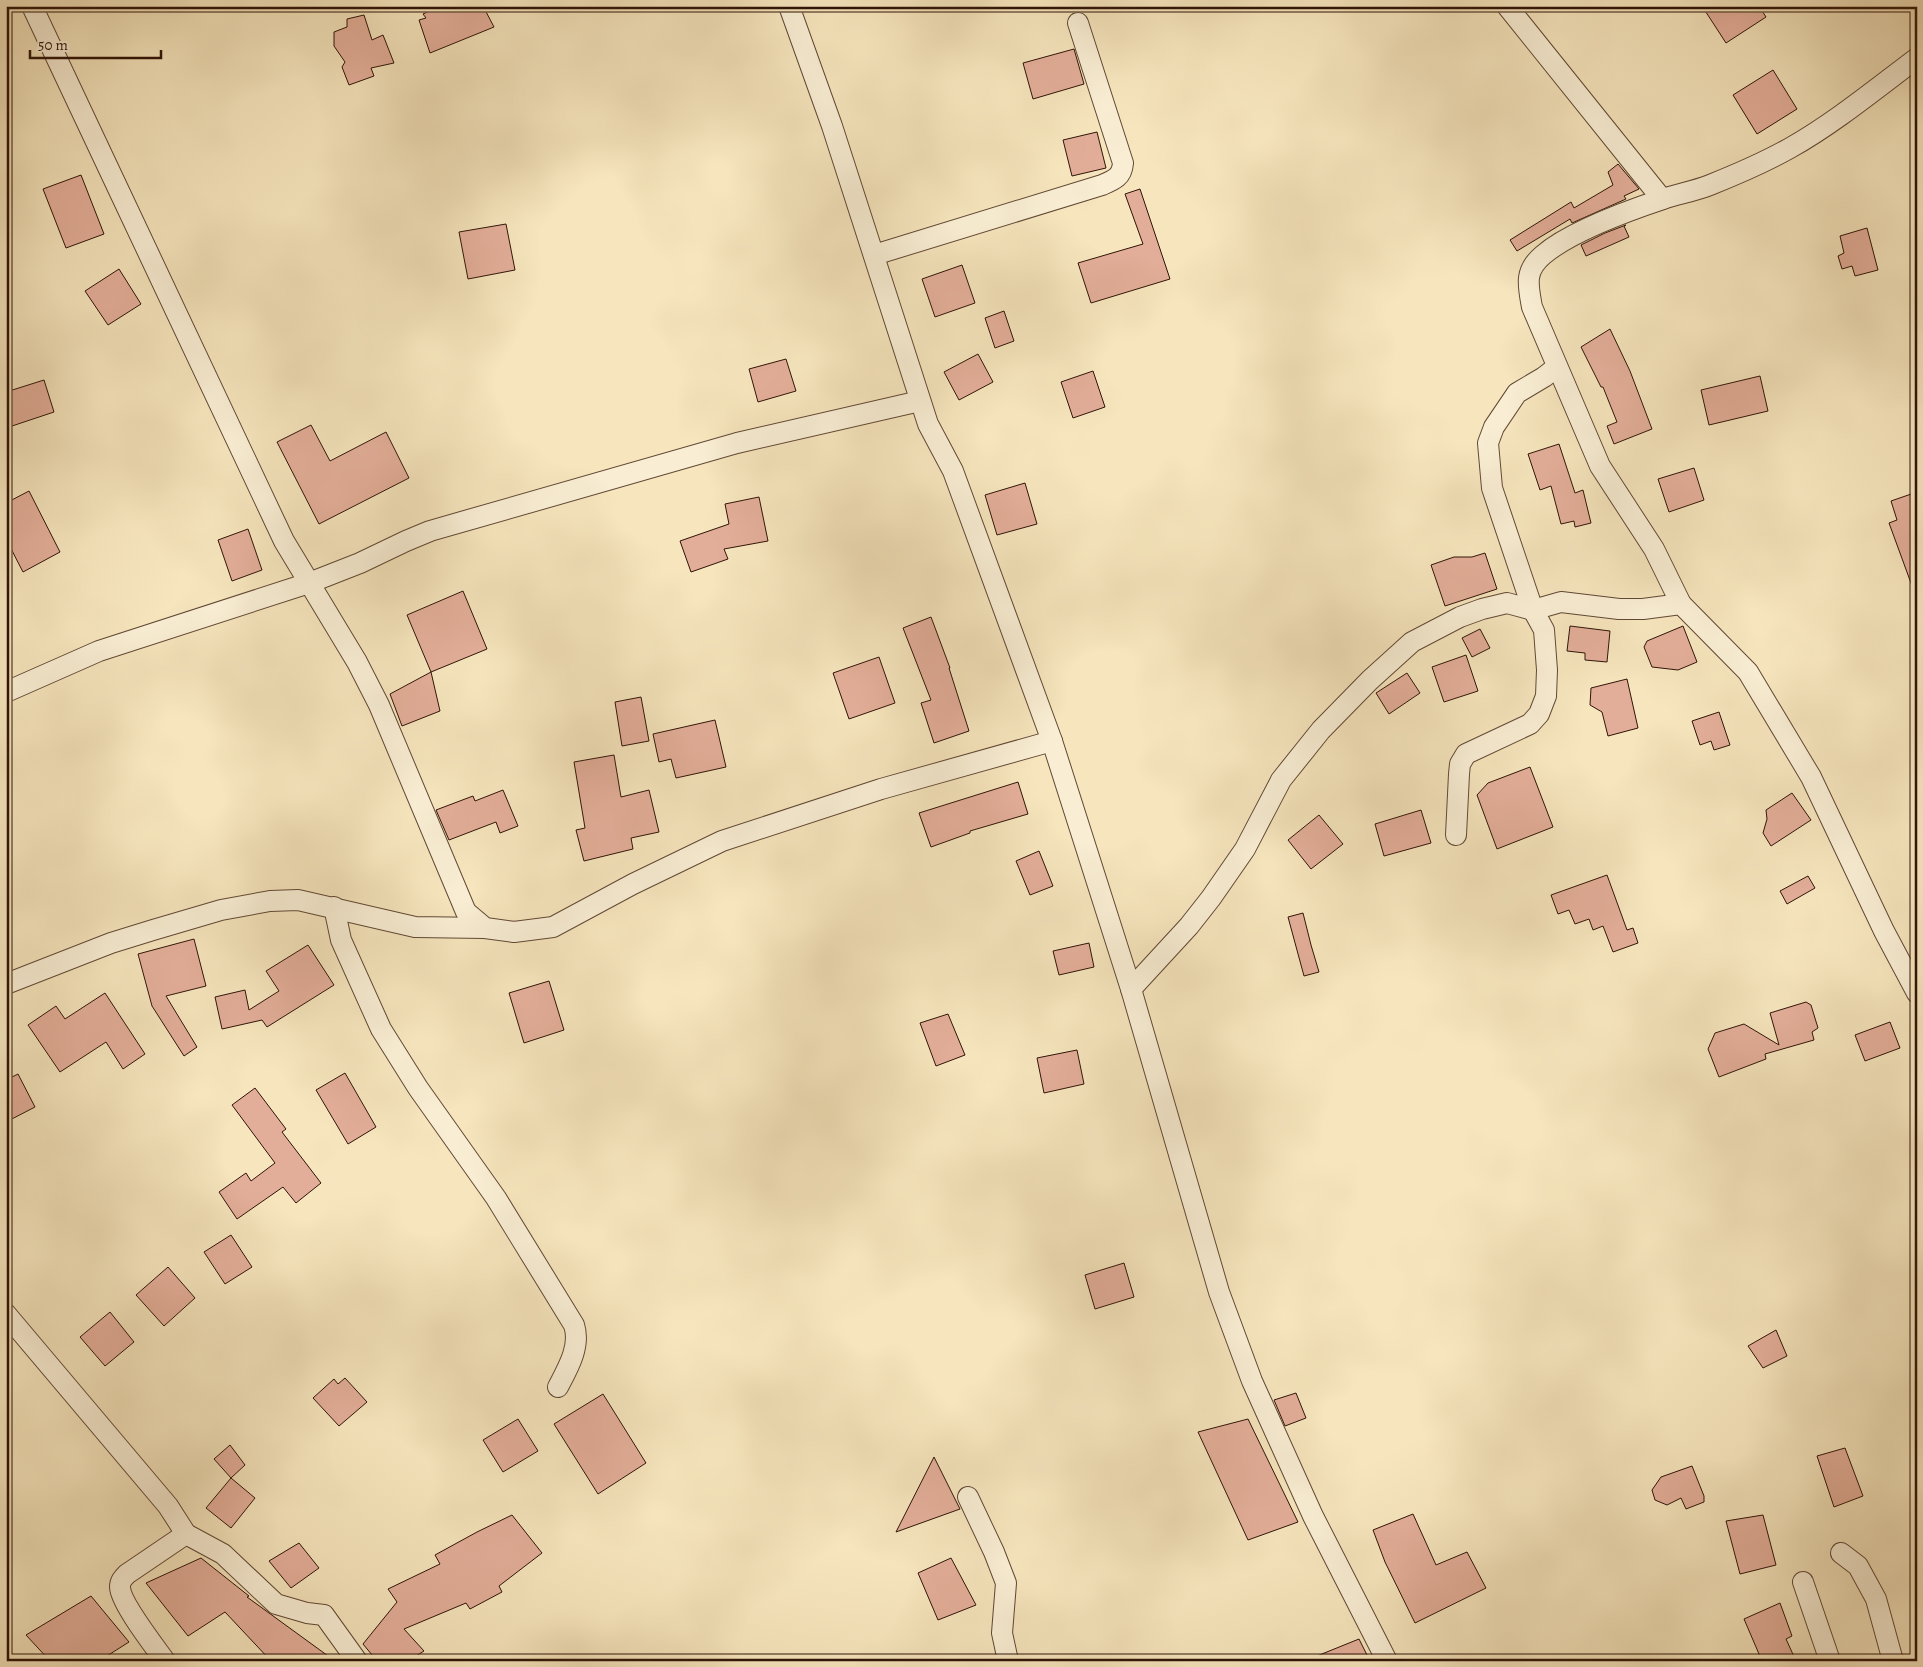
<svg xmlns="http://www.w3.org/2000/svg" width="1923" height="1667" viewBox="0 0 1923 1667" font-family="Alegreya,serif">
<style>
.building{fill:#e3ae99;stroke:#2f1407}
.lines{fill:none;stroke-linecap:round;stroke-linejoin:round}
.minor-casing{stroke:#614834;stroke-width:22}
.minor{stroke:#f9eed4;stroke-width:20}
</style>
<rect width="100%" height="100%" fill="#f6e5bd"/>
<filter id="stains"><feTurbulence type="fractalNoise" baseFrequency=".004" numOctaves="4"/><feColorMatrix values="0 0 0 0 .2 0 0 0 0 .09 0 0 0 0 .02 0 0 0 .5 -.17"/></filter>
<radialGradient id="worn" r=".72"><stop offset=".6" stop-color="#630" stop-opacity="0"/><stop offset="1" stop-color="#630" stop-opacity=".3"/></radialGradient>
<g class="building">
<polygon points="440,6 483,6 494,27 430,53 419,20 426,18 423,14"/>
<polygon points="1702,6 1759,6 1766,17 1726,43"/>
<polygon points="364,15 372,40 383,35 394,63 371,68 374,76 349,85 342,67 345,62 334,46 334,32 347,27 347,19"/>
<polygon points="1074,49 1084,84 1033,99 1023,63"/>
<polygon points="1773,70 1797,109 1757,134 1733,95"/>
<polygon points="1097,132 1106,168 1072,176 1063,140"/>
<polygon points="1618,164 1639,189 1624,196 1626,199 1572,223 1570,219 1517,251 1510,240 1571,202 1574,208 1613,185 1608,172"/>
<polygon points="81,175 104,234 66,248 43,189"/>
<polygon points="1140,189 1170,279 1091,303 1078,263 1143,244 1125,194"/>
<polygon points="506,224 515,270 468,279 459,232"/>
<polygon points="1626,225 1624,226 1629,237 1586,256 1581,245 1605,233"/>
<polygon points="1867,228 1878,270 1855,276 1852,266 1842,269 1838,256 1844,253 1840,236"/>
<polygon points="962,265 975,303 935,317 922,279"/>
<polygon points="119,269 141,304 108,325 85,291"/>
<polygon points="1004,311 1014,341 995,348 985,318"/>
<polygon points="1610,329 1630,371 1652,429 1614,444 1607,426 1617,422 1603,387 1601,387 1581,347"/>
<polygon points="978,354 993,382 959,400 944,372"/>
<polygon points="786,359 796,391 758,402 749,369"/>
<polygon points="1093,371 1105,407 1073,418 1061,382"/>
<polygon points="1760,376 1768,411 1709,425 1701,390"/>
<polygon points="44,380 54,412 6,428 6,392"/>
<polygon points="311,425 330,461 386,432 409,478 319,524 277,442"/>
<polygon points="1559,444 1575,493 1583,490 1591,523 1575,527 1574,521 1561,524 1551,486 1540,490 1528,454"/>
<polygon points="1694,468 1704,500 1669,512 1658,479"/>
<polygon points="1025,483 1037,524 997,535 985,495"/>
<polygon points="29,491 60,552 23,572 6,539 6,503"/>
<polygon points="1917,492 1917,593 1915,594 1889,523 1897,520 1891,501"/>
<polygon points="759,497 768,541 724,549 728,559 691,572 680,541 729,524 725,504"/>
<polygon points="248,529 262,570 232,581 218,540"/>
<polygon points="1485,553 1497,589 1445,606 1431,565 1454,557 1472,557"/>
<polygon points="463,591 487,649 431,672 407,615"/>
<polygon points="931,617 950,668 949,668 969,731 934,743 921,703 931,700 903,628"/>
<polygon points="1570,626 1610,631 1607,662 1585,660 1585,653 1567,651"/>
<polygon points="1683,626 1697,662 1678,670 1652,667 1644,647 1647,641"/>
<polygon points="1480,629 1490,648 1472,657 1462,638"/>
<polygon points="1466,655 1478,691 1444,702 1432,667"/>
<polygon points="879,657 895,703 849,719 833,673"/>
<polygon points="431,672 440,711 402,726 390,694"/>
<polygon points="1407,673 1420,693 1389,714 1376,693"/>
<polygon points="1627,679 1638,728 1608,736 1602,712 1590,705 1591,688"/>
<polygon points="641,697 649,741 622,746 615,702"/>
<polygon points="1719,712 1730,745 1714,750 1711,741 1700,745 1692,721"/>
<polygon points="715,720 726,767 676,778 671,759 659,762 653,734"/>
<polygon points="614,755 621,797 649,790 659,832 631,838 633,849 584,861 576,830 585,828 574,762"/>
<polygon points="1530,767 1553,827 1497,849 1477,795 1488,783"/>
<polygon points="1018,782 1028,814 970,831 970,833 931,847 919,813"/>
<polygon points="503,790 518,826 500,833 496,822 449,840 436,810 473,796 475,801"/>
<polygon points="1792,793 1811,820 1771,846 1763,833 1767,819 1766,810"/>
<polygon points="1421,810 1431,843 1384,856 1375,824"/>
<polygon points="1319,815 1343,844 1311,869 1288,840"/>
<polygon points="1039,851 1053,886 1030,895 1016,861"/>
<polygon points="1607,875 1627,930 1633,928 1638,943 1613,952 1603,926 1593,930 1589,919 1575,924 1569,910 1558,914 1551,895"/>
<polygon points="1808,876 1815,888 1787,904 1780,891"/>
<polygon points="1303,913 1311,945 1319,972 1304,976 1288,917"/>
<polygon points="194,939 206,986 166,996 197,1047 184,1056 152,1006 138,954"/>
<polygon points="1089,943 1094,967 1059,975 1053,951"/>
<polygon points="308,945 334,985 267,1027 262,1020 222,1029 215,997 245,990 249,1010 279,991 266,971"/>
<polygon points="549,981 564,1030 524,1043 509,993"/>
<polygon points="105,993 145,1054 123,1069 106,1042 60,1072 28,1025 56,1006 65,1019"/>
<polygon points="1806,1002 1811,1005 1818,1028 1812,1032 1814,1040 1765,1054 1766,1059 1719,1077 1708,1049 1715,1033 1744,1024 1779,1045 1770,1013"/>
<polygon points="948,1014 965,1055 936,1066 920,1023"/>
<polygon points="1890,1022 1900,1048 1865,1061 1855,1035"/>
<polygon points="1077,1050 1084,1084 1044,1093 1037,1058"/>
<polygon points="345,1073 376,1127 348,1144 316,1090"/>
<polygon points="18,1074 35,1107 6,1122 6,1080"/>
<polygon points="255,1088 286,1129 282,1132 321,1183 296,1203 283,1187 237,1219 219,1192 246,1173 251,1181 275,1163 232,1105"/>
<polygon points="231,1235 252,1267 225,1284 204,1252"/>
<polygon points="1124,1263 1134,1297 1095,1309 1085,1275"/>
<polygon points="168,1267 195,1298 164,1326 136,1295"/>
<polygon points="110,1312 134,1342 105,1366 80,1337"/>
<polygon points="1776,1330 1787,1356 1763,1368 1748,1346"/>
<polygon points="345,1378 367,1402 339,1426 313,1398 334,1379 338,1384"/>
<polygon points="1296,1393 1306,1418 1285,1426 1274,1400"/>
<polygon points="603,1394 646,1463 598,1494 554,1424"/>
<polygon points="518,1419 538,1451 503,1472 483,1440"/>
<polygon points="1248,1419 1298,1522 1248,1540 1198,1432"/>
<polygon points="230,1445 245,1465 231,1478 214,1459"/>
<polygon points="1845,1448 1863,1496 1834,1507 1817,1456"/>
<polygon points="934,1457 960,1509 896,1532"/>
<polygon points="1692,1466 1704,1496 1704,1502 1686,1509 1681,1498 1667,1505 1655,1500 1652,1490 1661,1477"/>
<polygon points="231,1478 255,1498 231,1528 206,1508"/>
<polygon points="1413,1514 1436,1565 1467,1552 1486,1588 1415,1623 1385,1562 1373,1530"/>
<polygon points="512,1515 542,1553 499,1586 502,1592 470,1609 466,1603 404,1629 424,1651 408,1661 377,1661 363,1644 397,1602 388,1589 440,1564 435,1555 477,1532"/>
<polygon points="1763,1515 1776,1565 1740,1574 1726,1521"/>
<polygon points="299,1543 319,1568 291,1588 269,1561"/>
<polygon points="201,1558 249,1596 247,1597 335,1661 271,1661 225,1612 188,1636 146,1583"/>
<polygon points="951,1558 976,1605 938,1620 918,1573"/>
<polygon points="91,1596 129,1642 99,1661 50,1661 26,1635"/>
<polygon points="1780,1603 1792,1636 1786,1639 1796,1661 1762,1661 1744,1619"/>
<polygon points="1359,1639 1370,1661 1307,1661 1307,1660"/>
</g>
<g class="lines">
<defs>
<g id="minor">
<polyline points="32,6 284,541 357,662 379,705 466,912 485,928 514,932 553,927 633,884 722,841 881,789 1052,741"/>
<polyline points="789,6 832,126 928,424 953,471 1052,741 1131,989 1219,1292 1252,1381 1313,1516 1387,1661"/>
<polyline points="1507,6 1662,199"/>
<path d="M1917,58c-40,30 -84,66 -127,90 -23,13 -55,27 -80,37 -15,6 -32,9 -47,14 -36,12 -92,32 -120,56 -19,16 -15,30 -11,52l68,159 54,83 27,55 67,68 63,105 73,154 33,62"/>
<path d="M874,255l228,-70c12,-5 20,-8 21,-22l-45,-140"/>
<polyline points="6,692 99,651 309,583 360,563 406,541 430,531 737,443 920,401"/>
<polyline points="1456,835 1459,774 1460,764 1466,754 1530,724 1539,714 1546,696 1547,670 1544,630 1533,610 1492,488 1488,443 1494,427 1517,393 1544,377 1557,367"/>
<path d="M334,907l7,33 40,89 37,59 78,110 78,127c7,21 -6,43 -16,62"/>
<polyline points="6,984 111,943 153,930 221,910 270,901 298,900 415,927 485,928"/>
<polyline points="1131,989 1189,926 1211,898 1245,849 1281,780 1321,730 1370,680 1412,642 1460,617 1482,609 1507,603 1533,610 1561,602 1619,609 1643,609 1681,604"/>
<polyline points="6,1314 168,1506 186,1534 223,1554 276,1604 307,1613 324,1615 357,1661"/>
<polyline points="968,1497 994,1552 1006,1583 1002,1633 1008,1661"/>
<polyline points="1841,1553 1858,1566 1876,1599 1893,1661"/>
<polyline points="1803,1582 1830,1661"/>
<path d="M165,1661c-10,-14 -45,-59 -45,-74 0,-6 3,-9 7,-13l59,-40"/>
</g>
</defs>
<use href="#minor" class="minor-casing"/>
<use href="#minor" class="minor"/>
</g>
<rect width="1923" height="1667" fill="none" stroke="#f6e5bd" stroke-width="25"/>
<rect x="8" y="8" width="1908" height="1652" fill="none" stroke="#2f1407" stroke-width="2.5"/>
<rect x="12" y="12" width="1898" height="1642" fill="none" stroke="#2f1407"/>
<path d="M30 50v8h131v-8" fill="none" stroke="#2f1407" stroke-width="2.5"/>
<text x="38" y="50" font-size="15" fill="#2f1407" stroke="#f9eed4" stroke-width="4" paint-order="stroke">50 m</text>
<rect width="100%" height="100%" filter="url(#stains)"/>
<rect width="100%" height="100%" fill="url(#worn)"/>
</svg>
